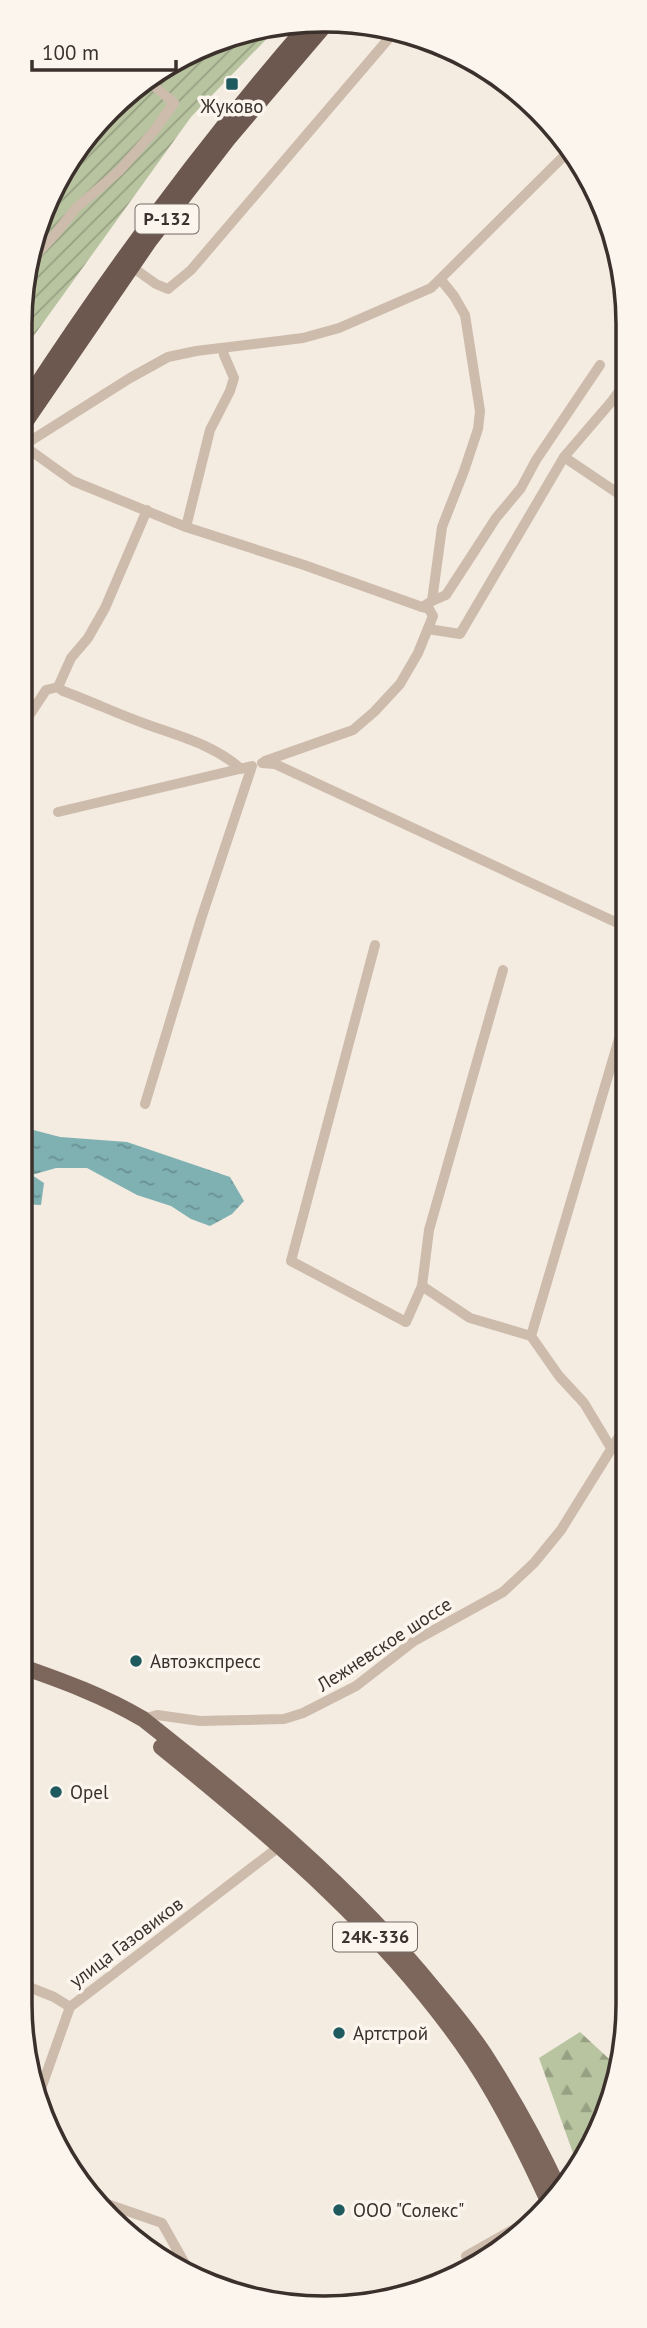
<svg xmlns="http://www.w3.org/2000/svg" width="647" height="2328" viewBox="0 0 647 2328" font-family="'PT Sans',sans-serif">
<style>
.forest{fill:url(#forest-firs)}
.garden{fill:url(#garden-furrows)}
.water{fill:url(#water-ripples)}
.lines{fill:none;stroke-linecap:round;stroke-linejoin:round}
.minor{stroke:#cdbbac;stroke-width:10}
.primary{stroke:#7d675c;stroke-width:16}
.trunk{stroke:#6c584f;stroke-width:16}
.poi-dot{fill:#1f5a5e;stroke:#fbf5ee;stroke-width:2.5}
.labels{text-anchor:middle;stroke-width:7;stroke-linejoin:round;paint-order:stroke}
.shield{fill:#fbf5ee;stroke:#756b66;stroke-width:2}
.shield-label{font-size:18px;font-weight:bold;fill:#3b302b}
.poi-label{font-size:19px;fill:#3b302b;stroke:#fbf5ee;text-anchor:start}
.street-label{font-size:19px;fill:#3b302b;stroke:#fbf5ee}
.rim{fill:none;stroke:#3b302b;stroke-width:3.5}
</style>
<defs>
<pattern id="forest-firs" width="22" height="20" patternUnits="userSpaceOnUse" patternTransform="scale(1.75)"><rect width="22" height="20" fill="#b8c4a0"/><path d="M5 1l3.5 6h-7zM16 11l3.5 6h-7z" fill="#97a083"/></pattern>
<pattern id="garden-furrows" width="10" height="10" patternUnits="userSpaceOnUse" patternTransform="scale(1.75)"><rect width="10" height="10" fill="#b8c4a0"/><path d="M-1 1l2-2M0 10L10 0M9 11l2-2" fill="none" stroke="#97a083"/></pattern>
<pattern id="water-ripples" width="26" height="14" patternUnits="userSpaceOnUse" patternTransform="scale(1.75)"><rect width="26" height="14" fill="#7fb0b2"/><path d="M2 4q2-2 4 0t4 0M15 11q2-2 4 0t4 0" fill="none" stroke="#699091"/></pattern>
</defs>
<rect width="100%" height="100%" fill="#f4ebe1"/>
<polygon class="forest" points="580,2032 620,2069 587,2157 578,2167 539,2058"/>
<polygon class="garden" points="264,25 280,25 191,117 25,348 25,265 70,155 154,71"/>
<polygon class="water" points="22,1127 60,1137 127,1142 230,1177 244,1201 232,1214 210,1226 191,1219 171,1206 137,1195 87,1168 56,1168 32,1175 44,1183 41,1205 22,1204"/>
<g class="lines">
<g class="minor">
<polyline points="25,267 57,232 75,209 120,170 154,131 174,103 146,79"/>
<polyline points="132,267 156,284 168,289 191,270 396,30"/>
<polyline points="24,445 130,378 168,357 196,351 303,338 339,328 431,288 569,151"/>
<polyline points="24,446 73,481 186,527 304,565 422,607 432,601 442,527 464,471 478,429 480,411 465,315 454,296 441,280"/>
<polyline points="564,457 612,401 625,383"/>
<polyline points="186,527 210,430 230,391 234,378 224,355 223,349"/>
<polyline points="432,601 446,595 496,518 521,488 536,460 600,365"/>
<polyline points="428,629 460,634 564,457 625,498"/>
<path d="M58,687l5,4c27,10 53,22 80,32 35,13 70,21 98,46"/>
<polyline points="23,725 46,690 58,687 71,658 88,638 105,608 147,510"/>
<polyline points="265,761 353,730 374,712 400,684 418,653 433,616 429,609 422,607"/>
<polyline points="262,763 275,764 624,926"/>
<polyline points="58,812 252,766 201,919 145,1104"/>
<polyline points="375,945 291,1261 406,1322 422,1286 470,1318 531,1336"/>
<polyline points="422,1286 429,1230 503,970"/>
<polyline points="611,1448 584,1403 559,1376 531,1336 624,1022"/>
<polyline points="143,1719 157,1715 200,1721 284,1719 303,1713 356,1686 414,1641 503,1592 534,1563 561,1530 623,1430"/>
<polyline points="19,1983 54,1997 70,2007"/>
<polyline points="38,2097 70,2007 280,1846"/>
<polyline points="90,2198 162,2223 193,2278"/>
<polyline points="466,2256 532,2219"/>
</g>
<g class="primary">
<path d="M20,1666c43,15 84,30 123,53 105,83 208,167 292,271 18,22 37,44 52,68 26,41 51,86 72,131"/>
<path d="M161,1747c115,93 229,189 312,313 29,44 53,93 75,141"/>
</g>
<g class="trunk">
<path d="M25,403c86,-132 179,-259 283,-378"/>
<polyline points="24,424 150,240 228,139 325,25"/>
</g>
</g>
<g class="poi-dot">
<rect x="225" y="77" width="14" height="14" rx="3.5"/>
<circle cx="136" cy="1661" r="7"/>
<circle cx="56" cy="1792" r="7"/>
<circle cx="339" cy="2033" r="7"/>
<circle cx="339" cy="2210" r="7"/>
</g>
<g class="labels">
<g class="shield">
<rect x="135.5" y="204.5" width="63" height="29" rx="5"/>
<rect x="333" y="1922.5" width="84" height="29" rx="5"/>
</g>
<g class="shield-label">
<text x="167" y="225">Р-132</text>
<text x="375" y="1943">24К-336</text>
</g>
<g class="poi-label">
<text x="232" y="113" text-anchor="middle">Жуково</text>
<text x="150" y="1668">Автоэкспресс</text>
<text x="70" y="1799">Opel</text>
<text x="353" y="2040">Артстрой</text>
<text x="353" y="2217">ООО "Солекс"</text>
</g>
<g class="street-label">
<text transform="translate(384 1644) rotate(-33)" y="7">Лежневское шоссе</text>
<text transform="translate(126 1942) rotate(-37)" y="7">улица Газовиков</text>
</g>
</g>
<path d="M0 0H647V2328H0ZM324 32H324A292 292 0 0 1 616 324V2004A292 292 0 0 1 324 2296H324A292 292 0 0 1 32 2004V324A292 292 0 0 1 324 32Z" fill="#fbf5ee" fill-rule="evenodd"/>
<path class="rim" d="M324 32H324A292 292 0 0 1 616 324V2004A292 292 0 0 1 324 2296H324A292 292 0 0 1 32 2004V324A292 292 0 0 1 324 32Z"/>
<path d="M32 60v10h144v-10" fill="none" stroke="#3b302b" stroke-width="3.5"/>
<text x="42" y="60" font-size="21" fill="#3b302b" stroke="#fbf5ee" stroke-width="5" paint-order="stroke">100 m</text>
</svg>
